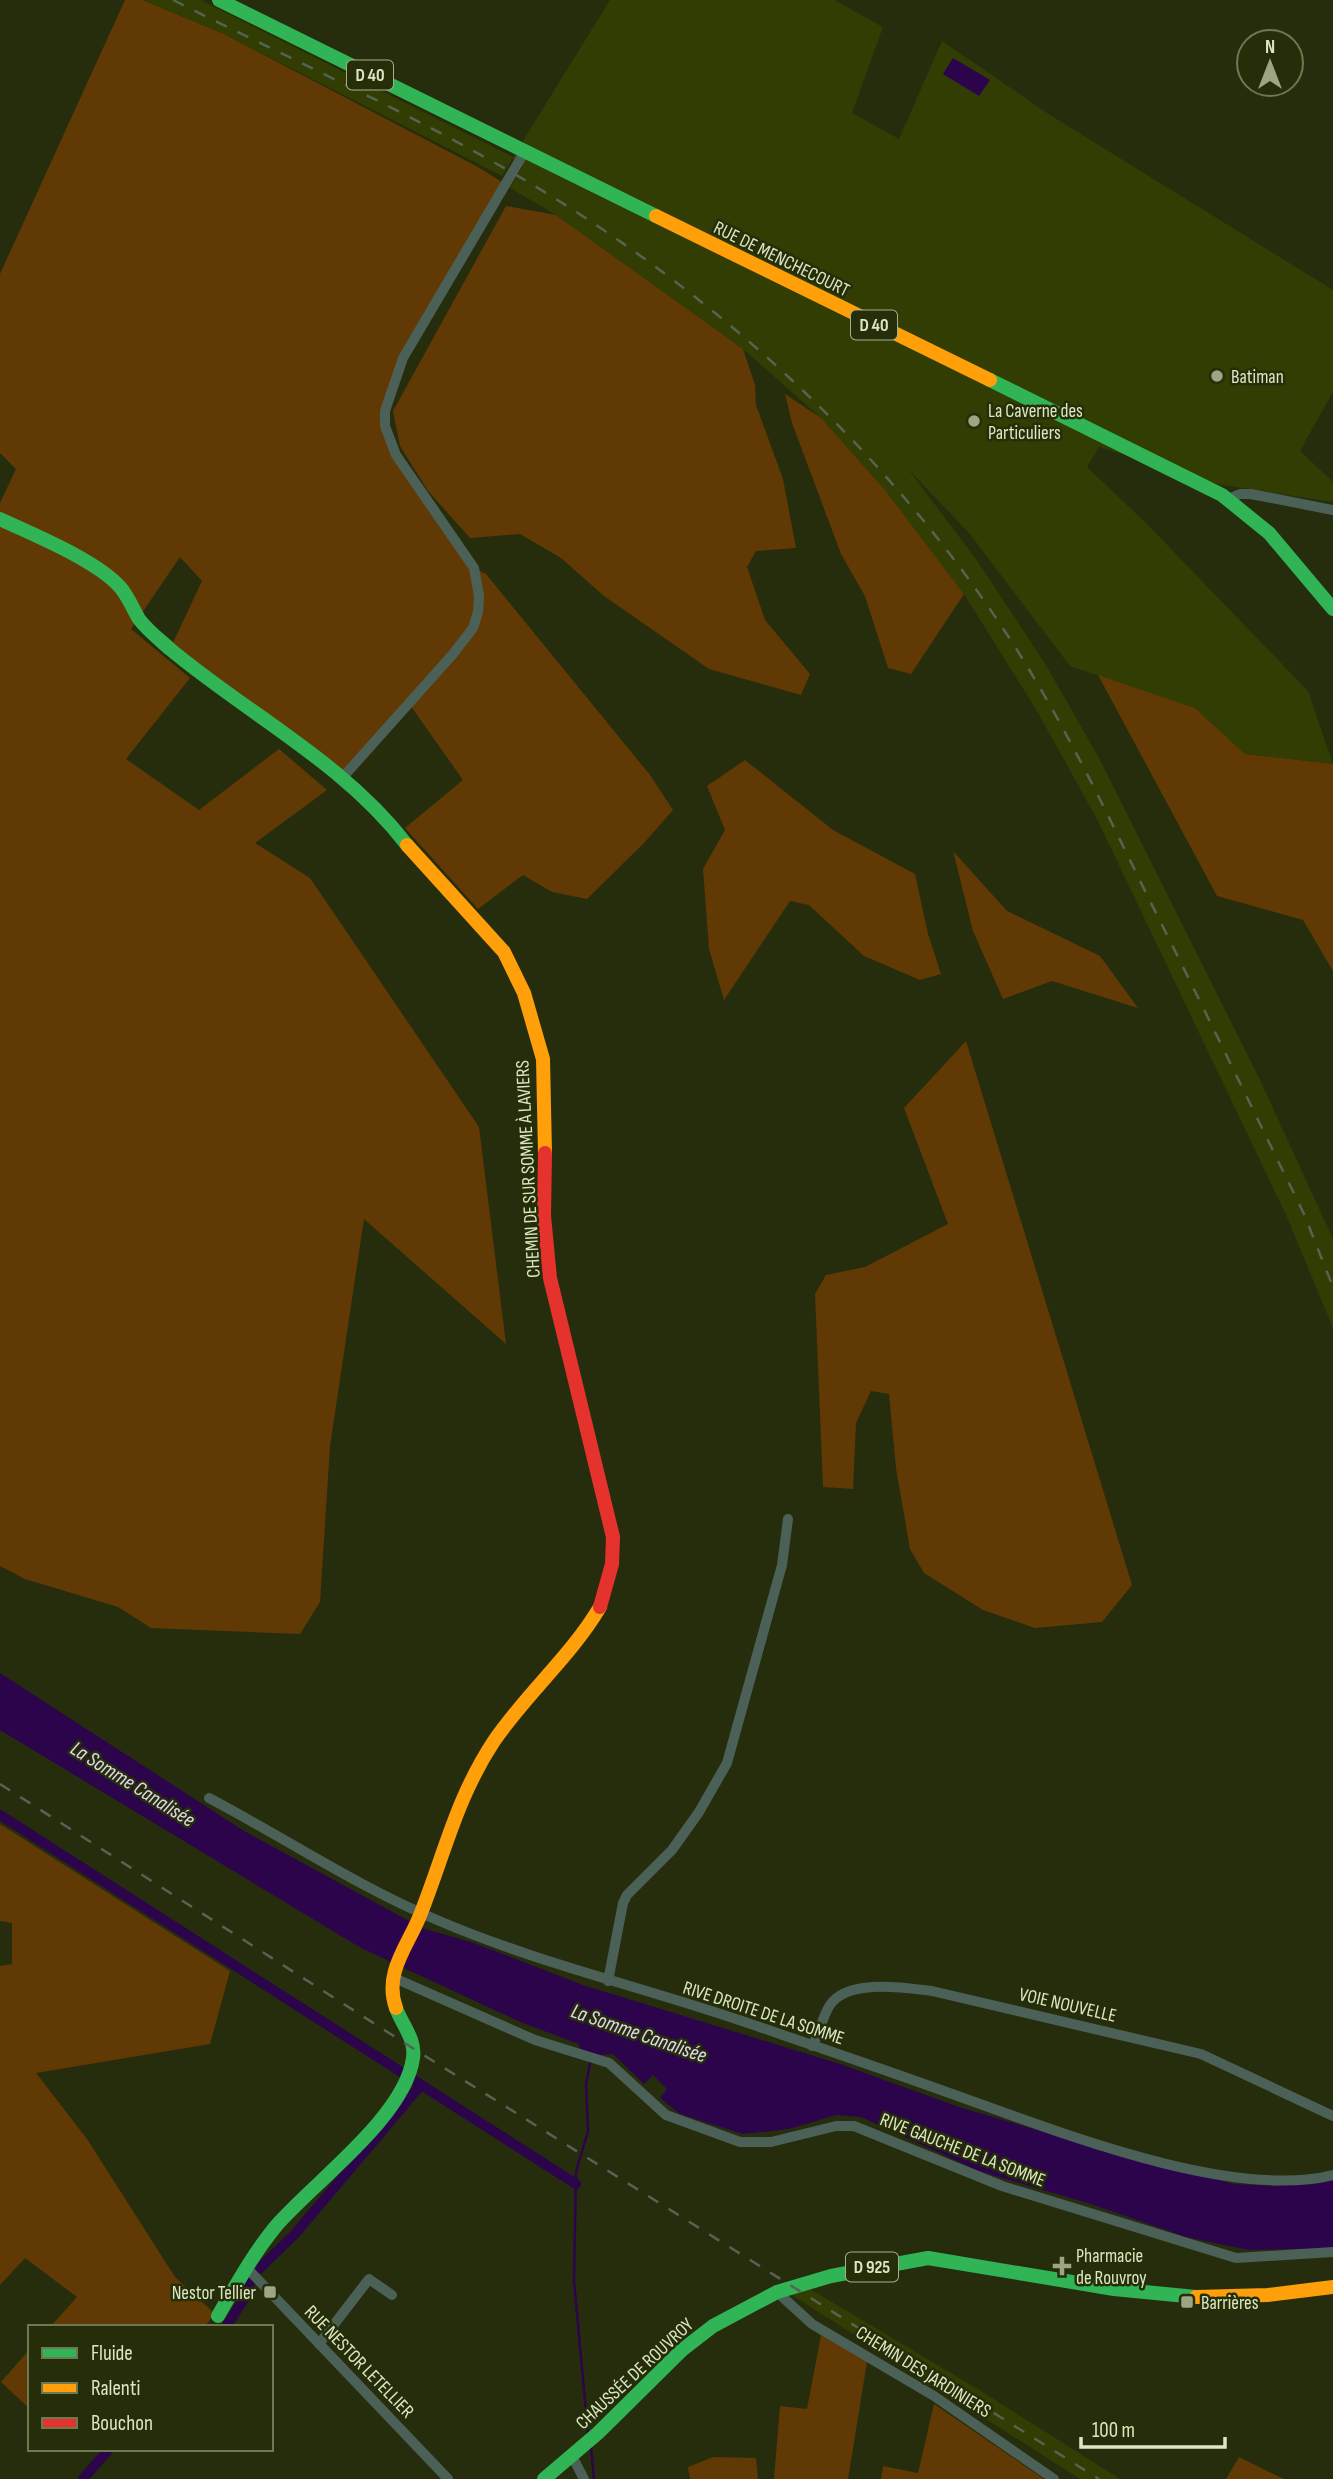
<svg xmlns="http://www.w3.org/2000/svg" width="1333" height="2479" viewBox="0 0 1333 2479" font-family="'Sofia Sans Condensed',sans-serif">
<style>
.built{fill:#313d02}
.green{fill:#613904}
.water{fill:#2b044b}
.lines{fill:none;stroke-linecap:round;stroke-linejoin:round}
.stream{stroke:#2b044b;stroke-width:2.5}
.canal{stroke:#2b044b;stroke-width:10}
.street{stroke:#4b6158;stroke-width:10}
.fast{stroke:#30b455;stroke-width:14}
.slow{stroke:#ff9f0a;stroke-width:14}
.jam{stroke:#e5322d;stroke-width:14}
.rail{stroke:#566354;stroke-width:2.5;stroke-dasharray:12 12;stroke-linecap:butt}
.poi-dot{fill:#9ca683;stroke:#262e09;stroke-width:2.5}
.labels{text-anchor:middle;stroke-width:5;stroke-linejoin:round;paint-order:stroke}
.shield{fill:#262e09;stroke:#a5b08b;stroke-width:2}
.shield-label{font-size:18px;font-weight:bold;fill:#dbe7c3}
.street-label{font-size:19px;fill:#dbe7c3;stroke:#262e09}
.poi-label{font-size:19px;fill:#dbe7c3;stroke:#262e09;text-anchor:start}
.water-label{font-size:21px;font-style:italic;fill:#e0d6f2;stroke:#262e09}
</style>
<rect width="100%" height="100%" fill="#262d0d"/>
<g class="built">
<polygon points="144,0 201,0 513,157 610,0 834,0 883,27 852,113 899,139 942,41 1050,115 1333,290 1333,392 1300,451 1333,482 1333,502 1217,484 1099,447 1087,467 1147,524 1308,691 1333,764 1245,754 1195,708 1070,666 969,533 908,469 976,559 1046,665 1098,756 1261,1082 1333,1239 1333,1328 1287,1217 1097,819 1037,711 964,594 884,490 821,418 743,349 556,215 510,188 523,165 513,158 502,176 224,34"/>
<polygon points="810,2289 981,2391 1120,2479 1080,2479 792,2295"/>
</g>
<g class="green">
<polygon points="125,0 143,0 224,34 478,167 505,184 412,341 385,411 396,455 474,568 486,574 650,775 673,810 644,843 587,899 552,892 523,875 478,909 405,828 463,780 410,705 343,777 170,649 202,581 180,557 131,629 190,678 126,759 199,810 279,749 327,790 255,843 310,878 479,1127 506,1344 364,1219 330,1446 320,1602 300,1634 151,1628 118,1607 25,1579 0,1566 0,503 16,469 0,453 0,274"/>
<polygon points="506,206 556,215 743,349 755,385 756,405 783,479 796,548 756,551 747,567 765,620 810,674 801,695 709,669 604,596 561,558 520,534 470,538 428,491 400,446 393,411"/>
<polygon points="785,394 821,418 884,489 964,594 911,674 888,668 865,596 841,554 792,423"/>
<polygon points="1098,675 1195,708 1245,754 1333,764 1333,971 1303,920 1217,896"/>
<polygon points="745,760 833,830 915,874 928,934 941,974 920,980 864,956 809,905 790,901 724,1000 709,949 703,869 725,830 707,786"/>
<polygon points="953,851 1007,911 1100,956 1138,1008 1052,981 1003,999 973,931"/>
<polygon points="966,1041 1132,1585 1102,1622 1035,1628 983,1610 924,1573 910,1549 896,1468 889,1394 871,1391 856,1423 853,1489 823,1487 815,1294 826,1275 865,1267 948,1224 904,1108"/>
<polygon points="0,1824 230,1971 210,2044 36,2073 87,2139 175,2277 215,2314 204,2327 50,2327 77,2297 25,2258 0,2285 0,1966 12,1964 12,1923 0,1921"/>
<polygon points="822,2330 868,2356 848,2479 774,2479 780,2406 807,2409"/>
<polygon points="30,2349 30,2409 1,2382"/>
<polygon points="934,2404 1044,2479 881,2479 883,2466 918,2473"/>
<polygon points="713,2457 756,2458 758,2479 690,2479 688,2467"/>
<polygon points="1239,2457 1284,2479 1226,2479"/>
</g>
<g class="water">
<polygon points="953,58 990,80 979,96 943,74"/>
<polygon points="0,1673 244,1831 422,1928 474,1943 583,1985 840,2064 959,2107 1099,2148 1234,2184 1277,2186 1333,2179 1333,2248 1249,2250 1186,2237 1091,2204 979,2171 861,2117 836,2115 789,2129 743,2134 680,2114 660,2098 667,2089 653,2075 644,2084 613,2054 599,2055 580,2049 579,2044 520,2022 361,1948 0,1730"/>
</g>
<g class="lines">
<g class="stream">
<polyline points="588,2434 574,2281 576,2172 588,2131 586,2084 591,2059"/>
<polyline points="591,2447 594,2479"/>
</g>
<g class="canal">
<polyline points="0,1815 576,2184"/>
<polyline points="259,2269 295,2234 420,2086"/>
<polyline points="226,2327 248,2293 250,2281"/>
<polyline points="83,2479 109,2449"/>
</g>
<g class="street">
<polyline points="1228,499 1240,494 1251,494 1333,510"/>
<polyline points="343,777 453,654 473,628 478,612 479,596 474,568 396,455 385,426 385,411 403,358 525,151"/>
<path d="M209,1798c76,40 149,89 228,122 100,43 206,67 308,102 70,24 141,48 210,73 99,35 276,106 378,80"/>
<polyline points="392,1977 535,2040 609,2063 666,2115 740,2142 771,2142 836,2126 854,2126 1002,2186 1236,2258 1333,2252"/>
<polyline points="608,1981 623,1903 627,1895 672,1850 699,1812 727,1763 782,1565 788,1519"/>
<path d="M812,2046c8,-13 10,-29 18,-41 18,-27 76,-17 102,-14l269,63 132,62"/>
<polyline points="246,2267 448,2479"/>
<polyline points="777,2292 812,2324 934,2396 1054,2479"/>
<polyline points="319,2344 369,2279 392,2295"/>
<polyline points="572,2456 584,2479"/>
</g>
<g class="fast">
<polyline points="219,0 656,216"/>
<polyline points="990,380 1222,495 1269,533 1333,609"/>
<path d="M0,519c34,16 96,41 120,68 8,9 13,22 19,32 8,11 21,21 31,30 79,66 173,113 237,196"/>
<path d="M218,2316c18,-31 35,-62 58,-90 38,-44 129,-109 137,-168 3,-19 -11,-33 -17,-50"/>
<polyline points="544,2479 598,2433 682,2350 713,2326 777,2292 831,2276 928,2258 1114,2289 1196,2297"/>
</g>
<g class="slow">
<polyline points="656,216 990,380"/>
<polyline points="407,845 504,952 524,993 543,1059 545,1153"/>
<path d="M396,2008c-13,-36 13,-63 25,-95 24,-61 36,-116 73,-172 32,-47 77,-85 106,-134"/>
<polyline points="1196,2297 1268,2295 1333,2287"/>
</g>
<polyline class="jam" points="545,1153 544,1216 550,1278 613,1537 612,1564 600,1607"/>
<g class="rail">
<path d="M173,0c135,68 285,134 411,217 169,111 315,252 426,422 53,82 95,170 138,258 53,105 104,211 156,317l29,73"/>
<polyline points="0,1784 414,2049 1099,2479"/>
</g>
</g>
<g class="poi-dot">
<circle cx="1217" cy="376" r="7"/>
<circle cx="974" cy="421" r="7"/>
<path d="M1058.5 2255.5h7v7h7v7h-7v7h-7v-7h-7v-7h7z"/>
<rect x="263" y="2285" width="14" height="14" rx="3.5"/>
<rect x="1180" y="2295" width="14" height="14" rx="3.5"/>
</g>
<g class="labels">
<g class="shield">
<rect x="347" y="60.5" width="46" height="29" rx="5"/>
<rect x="851" y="310.5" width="46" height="29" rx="5"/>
<rect x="846" y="2252.5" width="52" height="29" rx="5"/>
</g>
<g class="shield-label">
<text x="370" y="81">D 40</text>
<text x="874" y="331">D 40</text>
<text x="872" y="2273">D 925</text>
</g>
<g class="street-label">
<text transform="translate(782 258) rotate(26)" y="7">RUE DE MENCHECOURT</text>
<text transform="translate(527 1169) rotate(-93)" y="7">CHEMIN DE SUR SOMME À LAVIERS</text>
<text transform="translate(1068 2004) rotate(13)" y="7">VOIE NOUVELLE</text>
<text transform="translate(764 2012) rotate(18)" y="7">RIVE DROITE DE LA SOMME</text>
<text transform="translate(963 2149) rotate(21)" y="7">RIVE GAUCHE DE LA SOMME</text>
<text transform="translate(360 2361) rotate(46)" y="7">RUE NESTOR LETELLIER</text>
<text transform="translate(924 2371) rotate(32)" y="7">CHEMIN DES JARDINIERS</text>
<text transform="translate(634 2373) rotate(-43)" y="7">CHAUSSÉE DE ROUVROY</text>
</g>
<g class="poi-label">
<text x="1231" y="383">Batiman</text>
<text x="988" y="417">La Caverne des<tspan x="988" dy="22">Particuliers</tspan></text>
<text x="1076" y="2262">Pharmacie<tspan x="1076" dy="22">de Rouvroy</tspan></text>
<text x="256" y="2299" text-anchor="end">Nestor Tellier</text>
<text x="1201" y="2309">Barrières</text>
</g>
<g class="water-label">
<text transform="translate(133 1784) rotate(32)" y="7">La Somme Canalisée</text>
<text transform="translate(639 2033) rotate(19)" y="7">La Somme Canalisée</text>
</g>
</g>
<rect x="28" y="2325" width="245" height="126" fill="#262e09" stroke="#6e7853" stroke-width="2"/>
<rect x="42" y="2348" width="35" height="10" fill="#30b455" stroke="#6e7853" stroke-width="2"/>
<text x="91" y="2360" font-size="21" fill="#dbe7c3">Fluide</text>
<rect x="42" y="2383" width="35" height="10" fill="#ff9f0a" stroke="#6e7853" stroke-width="2"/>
<text x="91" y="2395" font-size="21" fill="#dbe7c3">Ralenti</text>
<rect x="42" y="2418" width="35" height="10" fill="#e5322d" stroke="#6e7853" stroke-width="2"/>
<text x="91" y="2430" font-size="21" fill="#dbe7c3">Bouchon</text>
<g transform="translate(1270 63)"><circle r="33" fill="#262e09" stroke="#6e7853" stroke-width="2"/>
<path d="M0-5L12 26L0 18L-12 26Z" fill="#9ca683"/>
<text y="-10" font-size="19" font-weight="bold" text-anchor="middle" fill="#dbe7c3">N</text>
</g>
<path d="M1081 2437v10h144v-10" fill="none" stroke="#dbe7c3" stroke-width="3.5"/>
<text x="1092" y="2437" font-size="21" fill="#dbe7c3" stroke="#262e09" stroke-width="5" paint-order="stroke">100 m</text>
</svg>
